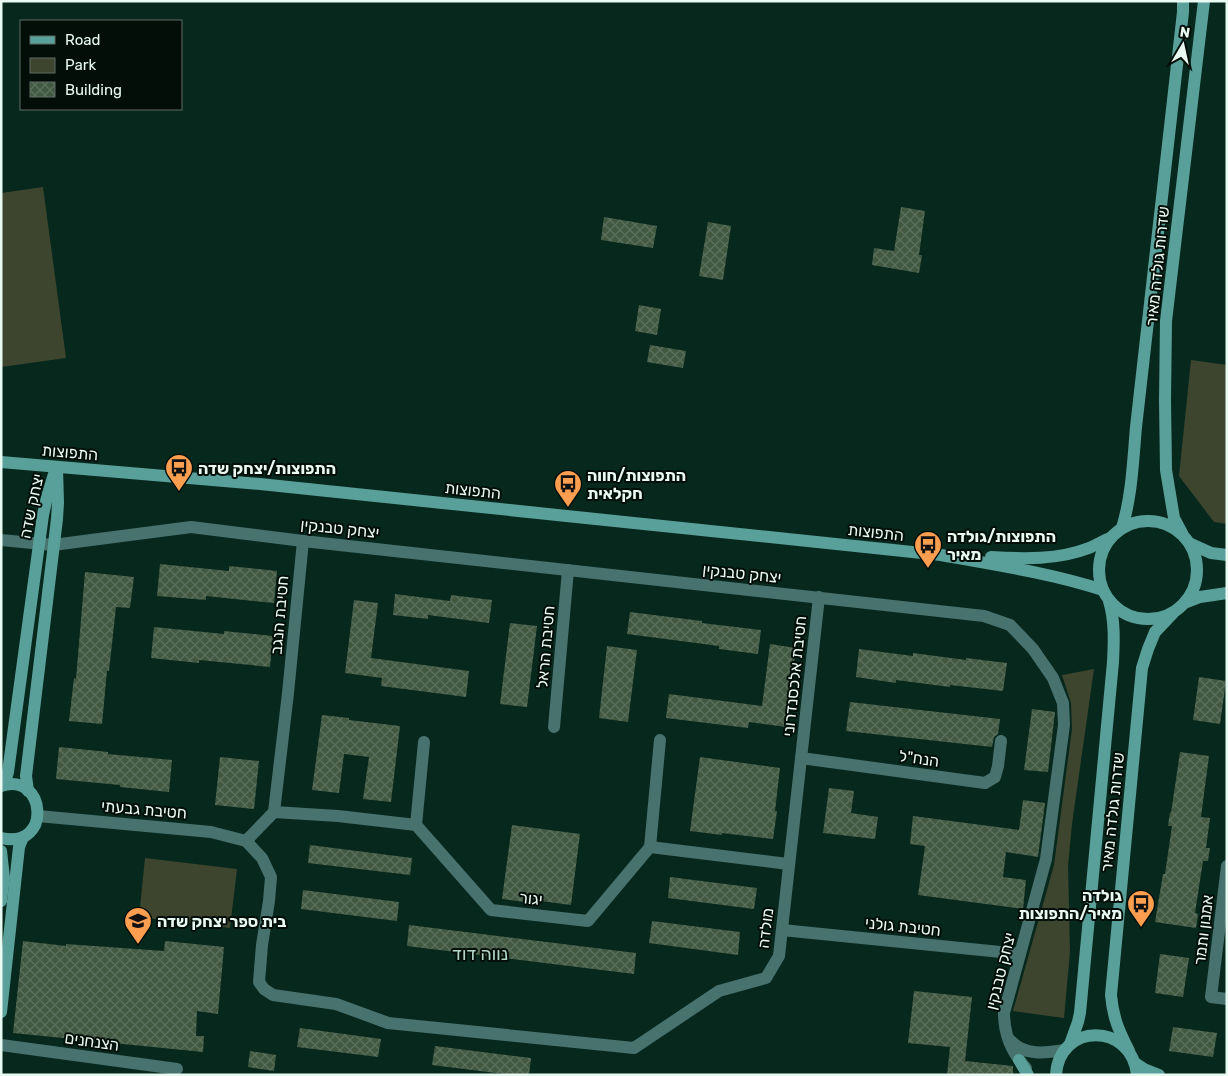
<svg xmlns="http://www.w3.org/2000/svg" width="1228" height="1076" viewBox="0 0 1228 1076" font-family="Rubik,Heebo,sans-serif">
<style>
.park{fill:#3d452e}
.building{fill:url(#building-cross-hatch)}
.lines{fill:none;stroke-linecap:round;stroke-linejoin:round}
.street{stroke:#48726e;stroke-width:12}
.secondary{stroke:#5aa09a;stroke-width:12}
.labels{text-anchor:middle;stroke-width:4;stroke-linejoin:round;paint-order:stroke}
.street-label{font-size:16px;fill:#e8faf2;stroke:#030e09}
.poi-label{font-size:16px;font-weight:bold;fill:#e8faf2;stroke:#030e09;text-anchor:start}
.neighbourhood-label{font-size:18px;fill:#b2d6c6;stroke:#030e09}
</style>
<defs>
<pattern id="building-cross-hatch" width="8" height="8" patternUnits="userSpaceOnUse" patternTransform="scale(1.25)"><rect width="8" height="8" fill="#415841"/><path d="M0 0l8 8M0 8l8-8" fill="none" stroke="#5c715d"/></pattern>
</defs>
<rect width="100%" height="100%" fill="#07281d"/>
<g class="park">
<polygon points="43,187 66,358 1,367 1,193"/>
<polygon points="1191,360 1227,365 1227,524 1214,522 1179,476"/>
<polygon points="1094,669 1072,824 1068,866 1070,952 1064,1018 1013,1011 1054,865 1072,729 1071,703 1062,675"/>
<polygon points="145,858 237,869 230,928 139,917"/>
</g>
<g class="building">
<polygon points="901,207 925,211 919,255 922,255 919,273 872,265 874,248 894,251"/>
<polygon points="604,217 657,226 653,248 601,240"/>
<polygon points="708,222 731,226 723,280 699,276"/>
<polygon points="639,305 661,309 657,335 635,331"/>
<polygon points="650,345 686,351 683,368 647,362"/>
<polygon points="160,564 229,571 229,566 277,571 274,603 206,596 206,600 157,596"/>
<polygon points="85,572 134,577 130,608 116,607 109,671 107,671 102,724 69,721 74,678 76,679"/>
<polygon points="395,594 450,601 451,595 492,600 489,623 428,615 428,619 393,615"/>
<polygon points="354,600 378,603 371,658 469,671 466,697 381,686 382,678 345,673"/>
<polygon points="630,612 702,621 702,623 761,630 758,654 719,649 719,646 627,634"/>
<polygon points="510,623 537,626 527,707 500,704"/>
<polygon points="154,627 224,634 224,631 273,636 270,667 199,660 199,663 151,658"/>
<polygon points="770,644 796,648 786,727 749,722 748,728 666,718 669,694 762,706"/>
<polygon points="607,646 637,650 628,722 599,718"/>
<polygon points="859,649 913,656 913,653 966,660 966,658 1007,663 1003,691 950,685 950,687 896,680 896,683 856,677"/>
<polygon points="1199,677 1226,681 1220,724 1193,720"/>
<polygon points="850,702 1000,719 998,734 994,737 992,747 846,731"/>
<polygon points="1032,709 1055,712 1048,772 1024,770"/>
<polygon points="322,715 349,718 349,720 400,726 391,802 363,799 369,757 344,754 339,793 312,790"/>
<polygon points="59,747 108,752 108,754 172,760 169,792 120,787 120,785 56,779"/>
<polygon points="1180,752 1209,756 1201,817 1210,818 1206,848 1210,848 1208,861 1203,861 1195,913 1198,914 1196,928 1155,922 1163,874 1165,874 1172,826 1168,826 1170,812 1171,813"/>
<polygon points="220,757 259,761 254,809 215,805"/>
<polygon points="700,757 780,768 775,811 777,811 773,839 722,833 722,835 690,831"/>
<polygon points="829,788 854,791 851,813 878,817 875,839 823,833"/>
<polygon points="1023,800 1045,803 1038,857 1006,852 1003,877 1026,880 1023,909 918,895 925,846 910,844 913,816 1019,830"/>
<polygon points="512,825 580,834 571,905 526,899 525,902 502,899"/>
<polygon points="310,845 412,858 410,875 308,863"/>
<polygon points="670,877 757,888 754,909 668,898"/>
<polygon points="303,890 399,902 397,921 301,909"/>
<polygon points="652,921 740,932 738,955 649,943"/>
<polygon points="409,925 636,953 634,974 407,946"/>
<polygon points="23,941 66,946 66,944 164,951 165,941 224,947 218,1014 197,1011 196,1036 204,1036 203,1052 13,1033"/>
<polygon points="1160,954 1189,958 1183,997 1155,993"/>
<polygon points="914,991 972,997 965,1061 1013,1066 1013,1075 947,1075 950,1047 908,1043"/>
<polygon points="1173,1027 1217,1033 1213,1057 1169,1051"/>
<polygon points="300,1028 381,1039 378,1057 297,1047"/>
<polygon points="435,1046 531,1058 529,1075 512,1075 432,1065"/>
<polygon points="250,1051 276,1055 274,1071 248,1067"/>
</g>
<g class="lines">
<g class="street">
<path d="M1,540l52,5 138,-18 112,14 681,75 26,9 23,24 20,29 10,25 1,22 -18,134 -42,154c0,21 8,40 22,55"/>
<polyline points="303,541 288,693 274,812 246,841 262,858 271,877 269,901 262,945 259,982 264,989 273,995 336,1004 388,1023 634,1048 719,991 766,978 779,956 819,597"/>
<polyline points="554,727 568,570"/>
<polyline points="801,758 985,783 995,777 998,766 1001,741"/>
<polyline points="274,812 338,816 416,825 491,910 588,921 650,847 788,864"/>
<polyline points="38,816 211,832 246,841"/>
<polyline points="416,825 424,742"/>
<polyline points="650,847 660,740"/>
<polyline points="1227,866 1211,997 1227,999"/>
<polyline points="782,930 1020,954"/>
<path d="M1011,1041c13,15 35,12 54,9"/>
<polyline points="1,1045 177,1069"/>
</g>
<g class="secondary">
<path d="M1,462l259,22 681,71c55,10 109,18 162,35"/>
<circle cx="1148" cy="570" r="49"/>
<path d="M1122,528c10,-33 11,-67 14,-101l47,-415v-11"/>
<polyline points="1182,533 1174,518 1166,470 1165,400 1166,321 1204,1"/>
<polyline points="1191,544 1211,553 1227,555"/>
<path d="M991,557c33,2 67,3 98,-9 7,-3 14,-7 21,-10"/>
<polyline points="1187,602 1200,597 1227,593"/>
<polyline points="1,784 6,778 8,772 43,515 47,497 54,474"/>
<path d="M1,786c45,-15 52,64 0,52"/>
<polyline points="28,791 26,776 57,519 58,503 57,467"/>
<polyline points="1,851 4,878 1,901"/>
<polyline points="1,1012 19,847 23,837"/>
<path d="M1070,1044l8,-22 2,-9 33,-351c1,-21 2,-41 -4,-61"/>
<path d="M1129,1051c-10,-20 -16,-33 -18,-56l31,-327 6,-19 7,-17 18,-19"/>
<polyline points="1019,1060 1028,1075"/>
<polyline points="1135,1063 1144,1069 1159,1075"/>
<path d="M1056,1075c3,-53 76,-53 81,0"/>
</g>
</g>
<defs>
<symbol id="bus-pin" viewBox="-11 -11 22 30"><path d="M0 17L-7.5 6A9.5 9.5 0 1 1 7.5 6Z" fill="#fb9e50" stroke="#030e09"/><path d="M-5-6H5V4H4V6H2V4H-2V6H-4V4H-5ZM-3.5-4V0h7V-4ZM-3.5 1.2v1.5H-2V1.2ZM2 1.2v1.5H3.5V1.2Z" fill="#111"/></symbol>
<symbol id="school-pin" viewBox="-11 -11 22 30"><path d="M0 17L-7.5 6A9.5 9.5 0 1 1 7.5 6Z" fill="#fb9e50" stroke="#030e09"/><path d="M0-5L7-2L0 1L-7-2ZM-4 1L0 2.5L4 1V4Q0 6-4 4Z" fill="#111"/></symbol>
</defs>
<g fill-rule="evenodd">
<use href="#bus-pin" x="163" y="452" width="32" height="43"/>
<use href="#bus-pin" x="552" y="468" width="32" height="43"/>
<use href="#bus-pin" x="912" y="529" width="32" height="43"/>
<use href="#bus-pin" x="1125" y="888" width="32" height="43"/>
<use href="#school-pin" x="122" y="905" width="32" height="43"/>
</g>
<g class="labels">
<g class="street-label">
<text transform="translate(1157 266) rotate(-84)" y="6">שדרות גולדה מאיר</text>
<text transform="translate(70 452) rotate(5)" y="6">התפוצות</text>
<text transform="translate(473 490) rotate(6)" y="6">התפוצות</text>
<text transform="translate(31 506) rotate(-78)" y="6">יצחק שדה</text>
<text transform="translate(340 528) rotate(6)" y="6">יצחק טבנקין</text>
<text transform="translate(876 532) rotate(6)" y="6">התפוצות</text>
<text transform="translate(742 573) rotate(6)" y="6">יצחק טבנקין</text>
<text transform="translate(279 615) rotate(-85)" y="6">חטיבת הנגב</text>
<text transform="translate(545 647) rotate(-85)" y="6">חטיבת הראל</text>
<text transform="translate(794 676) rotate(-84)" y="6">חטיבת אלכסנדרוני</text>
<text transform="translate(919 758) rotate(8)" y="6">הנח"ל</text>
<text transform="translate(144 809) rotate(5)" y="6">חטיבת גבעתי</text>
<text transform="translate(1112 812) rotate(-84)" y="6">שדרות גולדה מאיר</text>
<text transform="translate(531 898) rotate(6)" y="6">יגור</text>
<text transform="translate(903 926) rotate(6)" y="6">חטיבת גולני</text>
<text transform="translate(765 928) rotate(-83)" y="6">מולדה</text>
<text transform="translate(1203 930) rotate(-83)" y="6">אמנון ותמר</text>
<text transform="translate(1000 971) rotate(-76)" y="6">יצחק טבנקין</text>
<text transform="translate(92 1041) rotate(8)" y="6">הצנחנים</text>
</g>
<g class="poi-label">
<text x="198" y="474">התפוצות/יצחק שדה</text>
<text x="587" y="481">התפוצות/חווה<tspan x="587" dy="18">חקלאית</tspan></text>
<text x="947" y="542">התפוצות/גולדה<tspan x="947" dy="18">מאיר</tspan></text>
<text x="1122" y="901" text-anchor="end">גולדה<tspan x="1122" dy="18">מאיר/התפוצות</tspan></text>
<text x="157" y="927">בית ספר יצחק שדה</text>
</g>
<g class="neighbourhood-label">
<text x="480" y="960">נווה דוד</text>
</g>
</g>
<rect width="1228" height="1076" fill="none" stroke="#e8faf2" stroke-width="5"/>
<rect x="20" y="20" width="162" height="90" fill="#030e09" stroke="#5f6c66"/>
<rect x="30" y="36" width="25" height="8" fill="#5aa09a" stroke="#5f6c66"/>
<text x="65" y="45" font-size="15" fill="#e8faf2">Road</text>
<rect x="30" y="58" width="25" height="15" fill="#3d452e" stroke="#5f6c66"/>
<text x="65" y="70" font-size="15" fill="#e8faf2">Park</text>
<rect x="30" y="82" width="25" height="15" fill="url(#building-cross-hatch)" stroke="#5f6c66"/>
<text x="65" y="95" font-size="15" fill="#e8faf2">Building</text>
<g transform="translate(1183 45) rotate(9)" stroke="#030e09" stroke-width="4" paint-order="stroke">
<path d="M0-4L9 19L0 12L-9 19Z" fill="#e8faf2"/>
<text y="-8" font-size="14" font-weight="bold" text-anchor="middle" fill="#e8faf2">N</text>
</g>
</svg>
